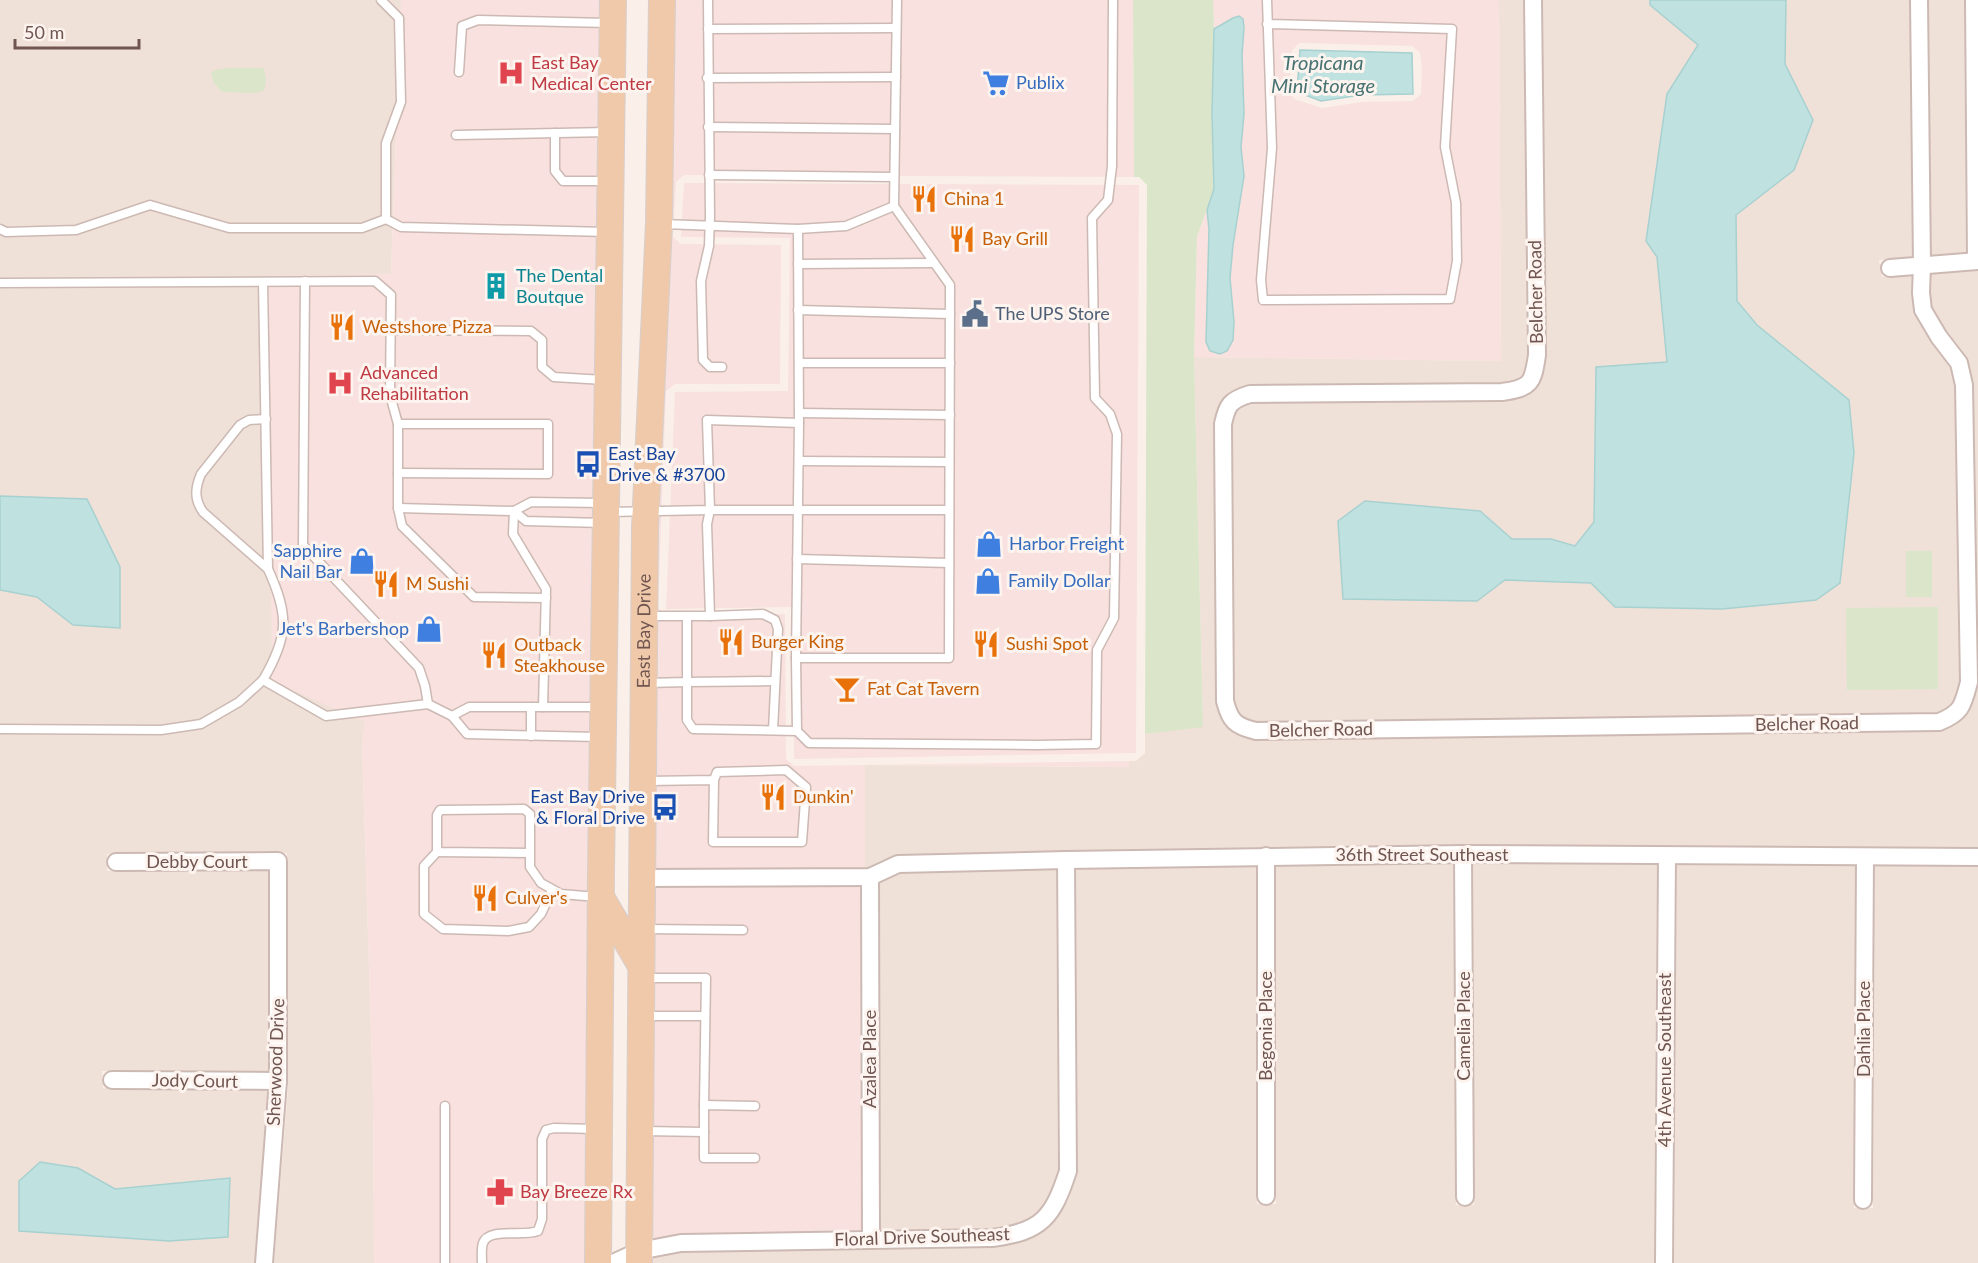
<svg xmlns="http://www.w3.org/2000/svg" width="1978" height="1263" viewBox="0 0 1978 1263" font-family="Lato,sans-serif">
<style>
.residential{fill:#f0e1d8;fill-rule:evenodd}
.commercial{fill:#f8e1de;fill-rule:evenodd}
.green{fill:#dae5c9}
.water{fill:#bfe1df;stroke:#a7d1d0;stroke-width:1.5}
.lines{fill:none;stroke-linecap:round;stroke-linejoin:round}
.lane-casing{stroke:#ccb9b3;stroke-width:11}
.street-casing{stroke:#ccb9b3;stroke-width:20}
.primary-casing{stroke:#d7cfce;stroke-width:28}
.lane{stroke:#fff;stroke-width:8}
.street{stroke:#fff;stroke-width:16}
.primary{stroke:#efc9aa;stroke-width:26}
.labels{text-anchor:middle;stroke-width:6;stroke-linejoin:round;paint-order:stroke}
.health-label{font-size:18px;fill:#be3a42;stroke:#fdf4ef;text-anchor:start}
.shop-label{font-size:18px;fill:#366cbe;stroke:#fdf4ef;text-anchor:start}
.food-label{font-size:18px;fill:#c56008;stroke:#fdf4ef;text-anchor:start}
.culture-label{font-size:18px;fill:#0d838f;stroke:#fdf4ef;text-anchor:start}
.street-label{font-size:18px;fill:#705550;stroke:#fdf4ef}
.service-label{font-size:18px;fill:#4e5e75;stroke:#fdf4ef;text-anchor:start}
.transit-label{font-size:18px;fill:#164399;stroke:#fdf4ef;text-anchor:start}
.water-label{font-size:20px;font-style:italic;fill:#467372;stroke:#fdf4ef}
</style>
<rect width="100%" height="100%" fill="#faf0e9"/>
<g class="residential">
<path d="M0,0h401l-10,274 -123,3 97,445 -3,22 11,351 1,168h-100l14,-173 -1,-237 -180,1v17l161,-1v203l-166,-2 1,17 165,2 -13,173h-255v-673l37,7 36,28 47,3v-61l-33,-68 -87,-3zM78,1168l37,21 115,-11 -2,59 -59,4 -149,-10z"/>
<polygon points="1499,0 1650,0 1650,5 1698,45 1667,94 1646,241 1657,257 1667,362 1596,368 1594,522 1575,546 1551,539 1512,539 1480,511 1477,601 1504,580 1591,583 1615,607 1722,609 1816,600 1757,325 1737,300 1736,215 1794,170 1813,121 1785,64 1786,0 1964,0 1966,253 1879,260 1882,277 1978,270 1978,848 1667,848 1473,846 1056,851 898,856 865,869 864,765 1128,767 1129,761 1136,761 1145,753 1145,734 1203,726 1194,357 1501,361"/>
<polygon points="1453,863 1456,1205 1474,1205 1473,863 1657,865 1654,1263 649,1263 649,1258 682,1251 994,1246 1022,1242 1050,1227 1068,1201 1078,1171 1076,868 1256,865 1257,1204 1276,1204 1276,865"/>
<polygon points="1677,865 1855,866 1854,1208 1873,1208 1875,866 1978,866 1978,1263 1674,1263"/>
<polygon points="1056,869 1058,1170 1051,1193 1037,1214 1014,1226 992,1229 880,1231 879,883 901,872"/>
</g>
<g class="commercial">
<polygon points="401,0 600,0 598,383 588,1263 374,1263 373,1095 362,744 365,722 272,681 268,276 391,274"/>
<polygon points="672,0 1133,0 1134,177 684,175 676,182 673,237 681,244 781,245 780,384 675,384 666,391 658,608 666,616 785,614 786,759 794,766 1129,761 1129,767 865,765 865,869 652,869 655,527"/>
<path d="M1213,0h286l2,361 -307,-4 3,-120 10,-27 2,19 25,93 -4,-44 3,-33 11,-69 -3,-29 3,-33 -2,-59 2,-27 -11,-10 -19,11zM1300,43l112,3 8,7 2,16 -1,25 -8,7 -51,1 -40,6 -28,-9 -5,-7 3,-42z"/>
<polygon points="684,183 1139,185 1136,753 794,759 793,607 666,609 675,392 788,391 790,238 681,237"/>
<polygon points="652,886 860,886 861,1230 681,1234 649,1240 651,971 655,969 651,964"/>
</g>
<g class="green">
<polygon points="1133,0 1213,0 1214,27 1212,113 1214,189 1197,237 1194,357 1203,727 1145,734 1147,185 1139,177 1134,177"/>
<path d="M227,68h36c3,6 4,17 0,23l-9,2 -32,-1 -8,-9 -3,-10 4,-3z"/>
<rect x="1906" y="551" width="26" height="46"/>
<polygon points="1938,607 1938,689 1847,690 1846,608"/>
</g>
<g class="water">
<polygon points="1650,0 1786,0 1785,64 1813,120 1794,170 1736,215 1737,301 1757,325 1849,400 1854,453 1840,583 1816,600 1722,609 1615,607 1591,583 1505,580 1477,601 1343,599 1338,521 1365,501 1480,511 1512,539 1551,539 1575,546 1594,522 1596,367 1667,362 1657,257 1646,241 1667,94 1698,45 1650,5"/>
<polygon points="1239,16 1243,19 1244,28 1242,55 1244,114 1241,147 1244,176 1233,245 1230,278 1234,322 1233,340 1227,351 1220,354 1210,351 1206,342 1209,229 1207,210 1214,189 1212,113 1214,29 1233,18"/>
<polygon points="1300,50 1412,53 1413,94 1361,95 1321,101 1297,92"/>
<polygon points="0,496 87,499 120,567 120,628 73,625 37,597 0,590"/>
<polygon points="40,1162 78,1168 115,1189 230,1178 228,1237 169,1241 19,1231 19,1181"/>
</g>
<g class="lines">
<defs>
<g id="lane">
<polyline points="381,0 399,18 401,102 386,143 386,219 401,227 607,232"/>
<polyline points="708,0 710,216 709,246 701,281 703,360 710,367 722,367"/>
<polyline points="897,0 894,206 950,285 949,658 796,658 797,731 809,743 1036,745 1096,744 1097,650 1114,618 1117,434 1110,414 1095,398 1092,218 1108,200 1112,166 1113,0"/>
<polyline points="1267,0 1272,148 1261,280 1263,300 1450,299 1457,261 1456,203 1445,147 1452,29 1267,24"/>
<polyline points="708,29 896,28"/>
<polyline points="459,72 462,26 478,20 609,23"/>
<polyline points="707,78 896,77"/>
<polyline points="708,127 895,129"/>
<polyline points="555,133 555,171 563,181 608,181"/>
<polyline points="456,135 608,132"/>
<polyline points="709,175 894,177"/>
<polyline points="663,224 798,229 799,423"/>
<polyline points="0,229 6,232 76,230 150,205 229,228 362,228 386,219"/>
<polyline points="798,229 846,226 894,206"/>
<polyline points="798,264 934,263"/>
<polyline points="305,281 303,545 419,668 425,686 428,704"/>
<path d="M263,282l5,287c21,46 21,67 -5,111l63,36 102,-12 24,12"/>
<polyline points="0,283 375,281 391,295 390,395 398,424 398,508 402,526 474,597 546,598"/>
<polyline points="798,310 950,314"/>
<polyline points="391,330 531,331 542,340 542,367 554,377 604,380"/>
<polyline points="799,363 950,363"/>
<polyline points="800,413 950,415"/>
<path d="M266,419l-17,1 -9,5 -39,49c-6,14 -7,25 2,38l65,57"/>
<polyline points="398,424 548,424 548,474 398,473"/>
<polyline points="799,461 949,462"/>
<polyline points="398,508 514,511 531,502 603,503"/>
<polyline points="514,511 513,534 546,589 543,707"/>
<polyline points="514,511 526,521 603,523"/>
<polyline points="608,512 710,510 707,420 799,423 796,658"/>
<polyline points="797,559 949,563"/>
<polyline points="646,616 710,616 707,524 710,510 949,510"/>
<polyline points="710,616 763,614 775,620 778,629 773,730"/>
<polyline points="775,681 687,682 687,720 693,729 797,731"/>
<polyline points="647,683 687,682 687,617"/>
<polyline points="531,707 531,736"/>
<polyline points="0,729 161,730 201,724 239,702 263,680"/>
<polyline points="599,737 467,734 452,716 469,707 600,707"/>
<polyline points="647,781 714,780 713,842 802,842 806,787 786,770 717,772 714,780"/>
<polyline points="437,852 424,866 424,914 443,929 508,931 529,927 541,914 552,890"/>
<polyline points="530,853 437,852 437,815 440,810 524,809 530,814 530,867 541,883 561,894 597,897"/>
<polyline points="645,929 743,930"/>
<polyline points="644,978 706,978 704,1105"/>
<polyline points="645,1016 705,1016"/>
<polyline points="445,1106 445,1263"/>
<polyline points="644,1131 704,1132 704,1158 755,1158"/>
<polyline points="704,1132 704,1105 755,1106"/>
<path d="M482,1263c0,-6 -1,-14 1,-20 6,-16 40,-6 55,-12l4,-12v-80l4,-9 8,-2 43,1"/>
</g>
<g id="street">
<path d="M1533,0l4,355c-4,28 -6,33 -35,37l-252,2c-20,6 -23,11 -27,30l2,277c5,20 10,25 31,30l683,-9c23,-9 24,-17 30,-40l-5,-297 -5,-22 -20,-26 -16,-27 -2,-17 1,-29 -3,-264"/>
<polyline points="1974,0 1976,261"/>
<polyline points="1890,268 1978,261"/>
<polyline points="1463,854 1465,1197"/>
<polyline points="1266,856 1266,1196"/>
<polyline points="116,862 278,861 278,1081 264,1263"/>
<polyline points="870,877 871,1240"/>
<polyline points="642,878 870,877 898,864 1066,860 1463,854 1978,857"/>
<polyline points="112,1080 278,1081"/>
<polyline points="1863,1200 1865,858"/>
<path d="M613,1263l26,-12 42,-8 311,-5c50,-6 61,-21 76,-67l-2,-311"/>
<polyline points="1664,1263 1667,857"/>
</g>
<g id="primary">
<polyline points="601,897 641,966"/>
<polyline points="598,1263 601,873 613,0"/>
<path id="s1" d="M639,1263l6,-736 14,-304 3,-223"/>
</g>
</defs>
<use href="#lane" class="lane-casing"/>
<use href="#street" class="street-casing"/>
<use href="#primary" class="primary-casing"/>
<use href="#lane" class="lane"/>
<use href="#street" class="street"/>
<use href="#primary" class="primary"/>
</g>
<defs>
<symbol id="hospital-bare" viewBox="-9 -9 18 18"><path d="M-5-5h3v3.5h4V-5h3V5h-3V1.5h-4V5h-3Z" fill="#e0444e" stroke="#fdf4ef" stroke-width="2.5" paint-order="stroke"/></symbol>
<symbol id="supermarket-bare" viewBox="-9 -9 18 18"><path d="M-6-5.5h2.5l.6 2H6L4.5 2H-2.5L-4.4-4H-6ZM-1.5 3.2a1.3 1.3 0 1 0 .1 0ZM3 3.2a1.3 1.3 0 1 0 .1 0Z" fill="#3f7fe0" stroke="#fdf4ef" stroke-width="2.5" paint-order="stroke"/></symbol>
<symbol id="restaurant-bare" viewBox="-9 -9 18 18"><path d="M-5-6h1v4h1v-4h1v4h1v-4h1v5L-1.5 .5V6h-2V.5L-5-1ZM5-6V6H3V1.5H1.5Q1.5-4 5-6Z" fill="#e8710a" stroke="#fdf4ef" stroke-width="2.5" paint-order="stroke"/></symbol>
<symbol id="building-bare" viewBox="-9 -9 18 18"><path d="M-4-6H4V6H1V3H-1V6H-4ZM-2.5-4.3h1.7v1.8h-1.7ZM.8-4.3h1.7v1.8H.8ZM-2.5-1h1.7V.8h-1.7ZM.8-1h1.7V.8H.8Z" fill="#0f9aa8" stroke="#fdf4ef" stroke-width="2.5" paint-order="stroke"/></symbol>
<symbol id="civic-bare" viewBox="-9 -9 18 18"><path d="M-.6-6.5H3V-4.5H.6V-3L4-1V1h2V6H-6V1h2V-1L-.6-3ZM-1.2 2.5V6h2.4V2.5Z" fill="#5c6f8a" stroke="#fdf4ef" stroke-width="2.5" paint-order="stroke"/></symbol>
<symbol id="bus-bare" viewBox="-9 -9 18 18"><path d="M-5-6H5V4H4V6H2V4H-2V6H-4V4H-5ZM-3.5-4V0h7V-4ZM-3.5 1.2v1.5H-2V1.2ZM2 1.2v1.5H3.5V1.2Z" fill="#1a4fb4" stroke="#fdf4ef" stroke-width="2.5" paint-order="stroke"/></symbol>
<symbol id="shop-bare" viewBox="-9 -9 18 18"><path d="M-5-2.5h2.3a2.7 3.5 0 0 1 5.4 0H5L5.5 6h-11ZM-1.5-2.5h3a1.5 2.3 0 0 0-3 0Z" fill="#3f7fe0" stroke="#fdf4ef" stroke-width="2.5" paint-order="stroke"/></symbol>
<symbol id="bar-bare" viewBox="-9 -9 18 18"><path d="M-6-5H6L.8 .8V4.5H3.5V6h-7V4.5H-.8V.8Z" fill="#e8710a" stroke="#fdf4ef" stroke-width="2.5" paint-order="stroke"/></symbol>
<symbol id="pharmacy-bare" viewBox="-9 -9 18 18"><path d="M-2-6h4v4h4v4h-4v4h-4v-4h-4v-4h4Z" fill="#e0444e" stroke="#fdf4ef" stroke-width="2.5" paint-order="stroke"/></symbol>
</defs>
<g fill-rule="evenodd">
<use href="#hospital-bare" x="492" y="54" width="38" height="38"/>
<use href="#supermarket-bare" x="977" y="64" width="38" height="38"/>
<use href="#restaurant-bare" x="905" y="180" width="38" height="38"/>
<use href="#restaurant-bare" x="943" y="220" width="38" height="38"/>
<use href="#building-bare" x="477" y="267" width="38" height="38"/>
<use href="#civic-bare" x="956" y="295" width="38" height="38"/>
<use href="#restaurant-bare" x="323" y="308" width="38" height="38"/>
<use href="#hospital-bare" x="321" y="364" width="38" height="38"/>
<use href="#bus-bare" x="569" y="445" width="38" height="38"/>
<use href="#shop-bare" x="970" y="525" width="38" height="38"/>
<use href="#shop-bare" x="343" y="542" width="38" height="38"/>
<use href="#shop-bare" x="969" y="562" width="38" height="38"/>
<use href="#restaurant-bare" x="367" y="565" width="38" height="38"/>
<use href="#shop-bare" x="410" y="610" width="38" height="38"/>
<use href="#restaurant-bare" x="712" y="623" width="38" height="38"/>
<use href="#restaurant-bare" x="967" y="625" width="38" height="38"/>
<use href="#restaurant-bare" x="475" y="636" width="38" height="38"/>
<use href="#bar-bare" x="828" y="670" width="38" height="38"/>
<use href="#restaurant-bare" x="754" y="778" width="38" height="38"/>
<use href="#bus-bare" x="646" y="788" width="38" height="38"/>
<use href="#restaurant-bare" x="466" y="879" width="38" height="38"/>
<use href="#pharmacy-bare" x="481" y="1173" width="38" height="38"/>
</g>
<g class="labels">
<g class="health-label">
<text x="531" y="69">East Bay<tspan x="531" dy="21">Medical Center</tspan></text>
<text x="360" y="379">Advanced<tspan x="360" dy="21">Rehabilitation</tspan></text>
<text x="520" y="1198">Bay Breeze Rx</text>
</g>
<g class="shop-label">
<text x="1016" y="89">Publix</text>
<text x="1009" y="550">Harbor Freight</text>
<text x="342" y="557" text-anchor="end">Sapphire<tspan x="342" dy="21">Nail Bar</tspan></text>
<text x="1008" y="587">Family Dollar</text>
<text x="409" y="635" text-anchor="end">Jet's Barbershop</text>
</g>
<g class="food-label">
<text x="944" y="205">China 1</text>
<text x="982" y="245">Bay Grill</text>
<text x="362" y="333">Westshore Pizza</text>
<text x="406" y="590">M Sushi</text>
<text x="751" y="648">Burger King</text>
<text x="1006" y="650">Sushi Spot</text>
<text x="514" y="651">Outback<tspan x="514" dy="21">Steakhouse</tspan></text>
<text x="867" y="695">Fat Cat Tavern</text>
<text x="793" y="803">Dunkin'</text>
<text x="505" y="904">Culver's</text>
</g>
<g class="culture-label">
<text x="516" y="282">The Dental<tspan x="516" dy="21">Boutque</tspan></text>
</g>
<g class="street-label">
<text transform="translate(1536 292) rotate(-91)" y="6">Belcher Road</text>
<text dy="6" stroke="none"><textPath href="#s1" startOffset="632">East Bay Drive</textPath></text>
<text transform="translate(1807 724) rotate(-1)" y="6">Belcher Road</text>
<text transform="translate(1321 730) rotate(-1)" y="6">Belcher Road</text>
<text x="1422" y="861">36th Street Southeast</text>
<text x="197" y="868">Debby Court</text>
<text transform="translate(1266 1026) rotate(-90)" y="6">Begonia Place</text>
<text transform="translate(1464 1026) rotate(-90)" y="6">Camelia Place</text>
<text transform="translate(1864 1029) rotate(-90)" y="6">Dahlia Place</text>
<text transform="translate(870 1059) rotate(-90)" y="6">Azalea Place</text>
<text transform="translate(1665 1060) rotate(-90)" y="6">4th Avenue Southeast</text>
<text transform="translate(276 1062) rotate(-88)" y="6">Sherwood Drive</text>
<text transform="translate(195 1081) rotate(1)" y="6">Jody Court</text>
<text transform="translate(922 1237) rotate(-2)" y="6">Floral Drive Southeast</text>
</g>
<g class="service-label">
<text x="995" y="320">The UPS Store</text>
</g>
<g class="transit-label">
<text x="608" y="460">East Bay<tspan x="608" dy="21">Drive &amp; #3700</tspan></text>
<text x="645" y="803" text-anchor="end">East Bay Drive<tspan x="645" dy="21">&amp; Floral Drive</tspan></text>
</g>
<g class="water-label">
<text x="1323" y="70">Tropicana<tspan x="1323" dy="23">Mini Storage</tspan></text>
</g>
</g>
<path d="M15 39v9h124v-9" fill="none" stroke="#705550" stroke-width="3"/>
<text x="24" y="39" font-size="18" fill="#705550" stroke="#fdf4ef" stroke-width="4.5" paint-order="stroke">50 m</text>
</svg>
